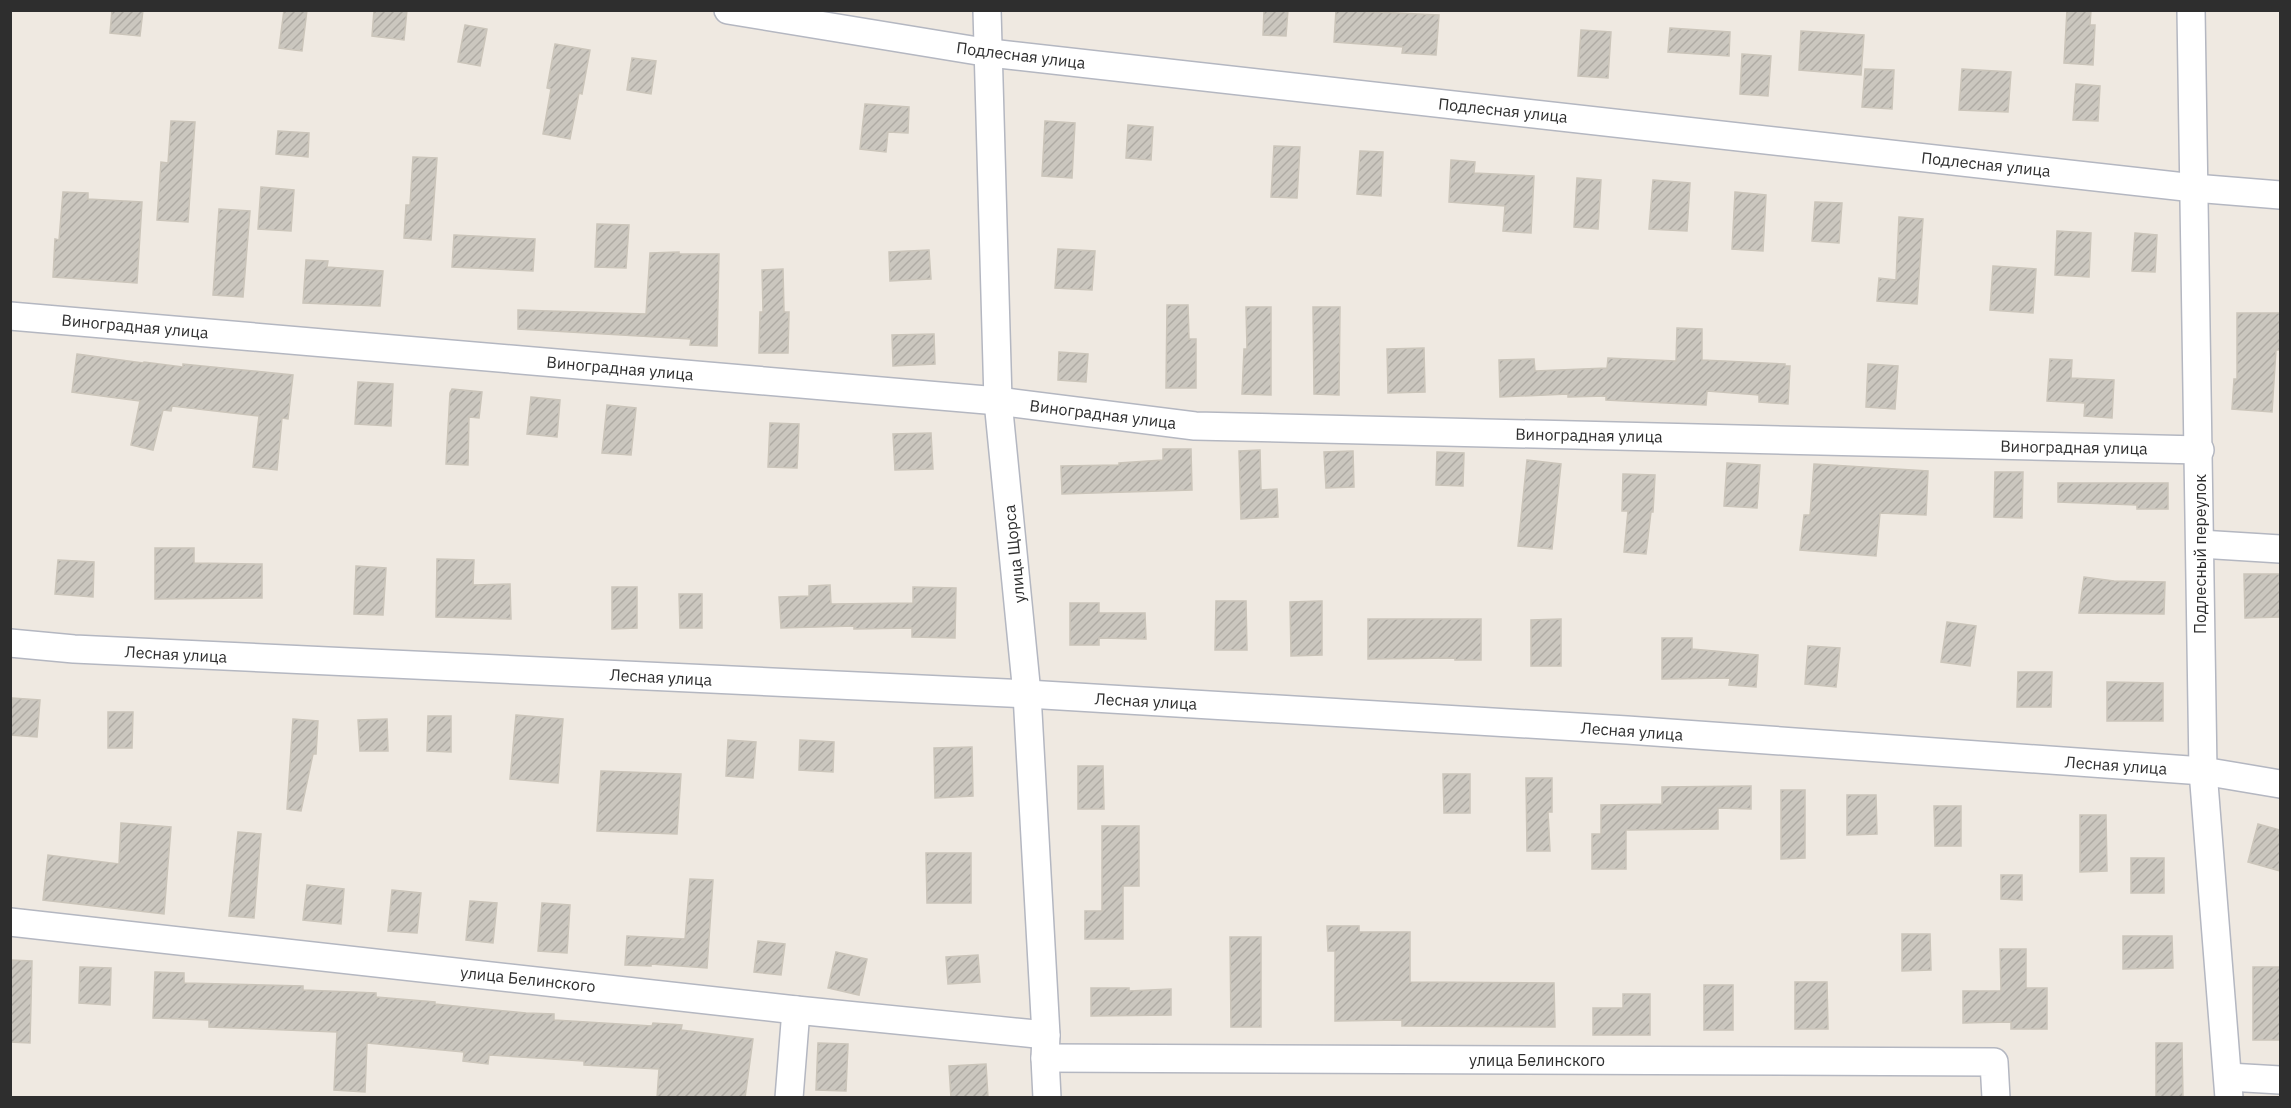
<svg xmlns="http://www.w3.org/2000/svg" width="2291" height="1108" viewBox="0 0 2291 1108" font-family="'IBM Plex Sans',sans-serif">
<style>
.building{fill:url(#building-hatch);stroke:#cbc5ba;stroke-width:1.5}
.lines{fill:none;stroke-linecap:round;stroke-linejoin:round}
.street-casing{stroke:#b4b7c1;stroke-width:30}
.street{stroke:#fff;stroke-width:27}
.labels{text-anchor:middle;stroke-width:4.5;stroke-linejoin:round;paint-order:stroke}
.street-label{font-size:16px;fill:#2e2e2e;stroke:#fff}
</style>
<defs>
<pattern id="building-hatch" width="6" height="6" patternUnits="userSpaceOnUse" patternTransform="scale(1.5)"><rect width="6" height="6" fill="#cbc7bf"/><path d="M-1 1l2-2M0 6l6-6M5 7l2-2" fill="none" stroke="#afaba4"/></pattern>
</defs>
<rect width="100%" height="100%" fill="#efe9e1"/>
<g class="building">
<polygon points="112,10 143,10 140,36 110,33"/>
<polygon points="284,10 307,10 302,51 279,48"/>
<polygon points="374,10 407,10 404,40 372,36"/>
<polygon points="1264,10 1288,10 1286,36 1263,35"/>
<polygon points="1336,10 1439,15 1436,55 1402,53 1403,47 1334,42"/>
<polygon points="2067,10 2091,10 2090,25 2095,25 2093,65 2064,63"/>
<polygon points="465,25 487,29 480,66 458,62"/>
<polygon points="1670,28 1730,32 1729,56 1668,52"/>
<polygon points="1581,30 1611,32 1608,78 1578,76"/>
<polygon points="1801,31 1864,35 1861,75 1799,70"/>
<polygon points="555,44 590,50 582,94 579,93 570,139 543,134 551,89 547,88"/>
<polygon points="1742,54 1771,56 1768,96 1740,94"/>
<polygon points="632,58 656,61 651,94 627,90"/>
<polygon points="1865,69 1894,70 1892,109 1862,107"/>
<polygon points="1962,69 2011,72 2008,112 1959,110"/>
<polygon points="2076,84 2100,86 2098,121 2073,120"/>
<polygon points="865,104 909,107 908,133 888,132 886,152 860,149"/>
<polygon points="171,121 195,122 188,222 157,220 161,162 168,163"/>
<polygon points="1045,121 1075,123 1072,178 1042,176"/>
<polygon points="1128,125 1153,127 1151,160 1126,158"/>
<polygon points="278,131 309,133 308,157 276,154"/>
<polygon points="1274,146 1300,147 1297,198 1271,197"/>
<polygon points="1360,151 1383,152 1381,196 1357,194"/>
<polygon points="413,157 437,158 431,240 404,238 406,205 410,205"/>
<polygon points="1451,160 1475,162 1474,173 1534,176 1531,233 1503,231 1505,206 1449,202"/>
<polygon points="1577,178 1601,180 1598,229 1574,227"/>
<polygon points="1653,180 1690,183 1687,231 1649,229"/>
<polygon points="261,187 294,190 291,231 258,229"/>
<polygon points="63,192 88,193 88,199 142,202 137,283 53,277 55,239 59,240"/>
<polygon points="1735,192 1766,195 1763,251 1732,249"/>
<polygon points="1815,202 1842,203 1839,243 1812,241"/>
<polygon points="219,209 250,211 243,297 213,295"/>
<polygon points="1899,217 1923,219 1917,304 1877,301 1879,278 1896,280"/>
<polygon points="597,224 629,225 626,268 595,267"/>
<polygon points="2057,231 2091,233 2089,277 2055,275"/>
<polygon points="2135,233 2157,235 2155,272 2132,271"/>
<polygon points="454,235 535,239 533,271 452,267"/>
<polygon points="1058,249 1095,251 1092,290 1055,288"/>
<polygon points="929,250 931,279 890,281 889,252"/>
<polygon points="679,252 679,254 719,254 717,346 690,345 691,339 518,329 518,310 646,314 650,253"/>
<polygon points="306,260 328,261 327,267 383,271 380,306 303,303"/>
<polygon points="1993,266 2036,269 2033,313 1990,310"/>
<polygon points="783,269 784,312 789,312 788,353 759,353 760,312 763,312 762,270"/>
<polygon points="1167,305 1188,305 1189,339 1196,339 1196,388 1166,388"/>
<polygon points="1246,307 1271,307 1271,395 1242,394 1244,349 1247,349"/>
<polygon points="1313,307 1340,307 1339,395 1314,394"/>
<polygon points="2237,313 2280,313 2280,350 2276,350 2272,412 2232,409 2234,379 2237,379"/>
<polygon points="1677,328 1702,329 1702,360 1785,364 1785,366 1790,366 1788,404 1759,402 1759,395 1707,391 1706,405 1606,400 1606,396 1568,397 1568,394 1500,397 1499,360 1534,359 1535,371 1607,368 1608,358 1676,361"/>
<polygon points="934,334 935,364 893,366 892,335"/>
<polygon points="1424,348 1425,392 1388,393 1387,349"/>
<polygon points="1059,352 1088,354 1086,382 1058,380"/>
<polygon points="77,354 143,363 144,362 183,367 183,364 293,375 288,419 282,418 277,470 253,467 259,416 172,406 171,411 163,410 153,450 131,445 140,401 72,392"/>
<polygon points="2050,359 2072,360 2071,378 2114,380 2112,418 2084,416 2085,403 2047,401"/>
<polygon points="1868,364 1898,366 1895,409 1866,407"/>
<polygon points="358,382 393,384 391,426 355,424"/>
<polygon points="452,389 482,392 479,418 469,417 468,465 446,464 450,393"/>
<polygon points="531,397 560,400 557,437 527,434"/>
<polygon points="607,405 636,408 631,455 602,453"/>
<polygon points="770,423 799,424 797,468 768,467"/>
<polygon points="931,433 933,469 895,470 893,434"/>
<polygon points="1163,449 1191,449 1192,490 1062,494 1061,466 1119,465 1119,463 1163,460"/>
<polygon points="1260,450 1261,490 1277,489 1278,517 1241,519 1239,451"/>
<polygon points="1353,451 1354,487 1326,488 1324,452"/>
<polygon points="1437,452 1464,453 1463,486 1436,485"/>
<polygon points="1527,460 1561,464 1552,549 1518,546"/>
<polygon points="1727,463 1760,465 1757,508 1724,506"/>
<polygon points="1814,464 1928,471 1926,515 1880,513 1876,556 1800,550 1804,515 1810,515"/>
<polygon points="1995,472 2023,472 2022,518 1994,517"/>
<polygon points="1623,474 1655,475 1653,512 1651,512 1646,554 1624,552 1628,511 1622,511"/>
<polygon points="2058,483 2168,483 2168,509 2137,509 2137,505 2058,502"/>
<polygon points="155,548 194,548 194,563 262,564 262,598 155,599"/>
<polygon points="437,559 474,560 473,585 510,584 511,619 436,617"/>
<polygon points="58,560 94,562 93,597 55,594"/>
<polygon points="356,566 386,568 383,615 354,614"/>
<polygon points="2244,574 2280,574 2280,617 2245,618"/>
<polygon points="2084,577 2114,581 2165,582 2164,614 2079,613"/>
<polygon points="830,585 831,604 913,603 913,587 956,588 955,638 912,637 912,628 854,629 854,626 781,628 779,597 809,596 809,586"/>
<polygon points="612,587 637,587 637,628 612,629"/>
<polygon points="679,594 702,594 702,628 680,628"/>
<polygon points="1216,601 1246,601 1247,650 1215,650"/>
<polygon points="1322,601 1322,655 1291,656 1290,602"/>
<polygon points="1070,603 1099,603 1099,613 1145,613 1146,639 1099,638 1099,645 1070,645"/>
<polygon points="1368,619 1481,619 1481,660 1455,660 1455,658 1368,659"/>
<polygon points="1561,619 1561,666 1531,666 1531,620"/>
<polygon points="1947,622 1976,626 1970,666 1941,662"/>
<polygon points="1662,638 1692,638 1692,649 1758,655 1756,687 1729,685 1730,678 1662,679"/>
<polygon points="1808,646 1840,648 1836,687 1805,684"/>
<polygon points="2018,672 2052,672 2051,707 2017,707"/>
<polygon points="2107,682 2163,683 2163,721 2107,721"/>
<polygon points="12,698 40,700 37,737 10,735"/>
<polygon points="108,712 133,712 132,748 108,748"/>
<polygon points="516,715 563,719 558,783 510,779"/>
<polygon points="428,716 451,716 451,752 427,751"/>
<polygon points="293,719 318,721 316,754 313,754 301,811 287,809"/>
<polygon points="387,719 388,751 360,751 358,720"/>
<polygon points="728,740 756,742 753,778 726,776"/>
<polygon points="800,740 834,742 833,772 799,770"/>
<polygon points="972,747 973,796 935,798 934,748"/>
<polygon points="1078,766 1103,766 1104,809 1078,809"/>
<polygon points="601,771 681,774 677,834 597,831"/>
<polygon points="1443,774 1470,774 1470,813 1444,813"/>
<polygon points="1526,778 1552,778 1552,812 1548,812 1550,851 1527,851"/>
<polygon points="1751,786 1751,809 1718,808 1718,829 1626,830 1626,869 1592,869 1592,834 1601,834 1601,805 1662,804 1662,787"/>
<polygon points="1781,790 1805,790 1805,858 1781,859"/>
<polygon points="1847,795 1876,795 1877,834 1847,835"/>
<polygon points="1934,806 1961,806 1961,846 1935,846"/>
<polygon points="2080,815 2106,815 2107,871 2080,872"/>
<polygon points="121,823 171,827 164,914 43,900 48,855 119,864"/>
<polygon points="2258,824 2280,830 2280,871 2248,862"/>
<polygon points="1102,826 1139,826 1139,886 1123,886 1123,939 1085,939 1085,911 1102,911"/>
<polygon points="238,832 261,834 254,918 229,916"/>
<polygon points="926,853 971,853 971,903 927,903"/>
<rect x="2131" y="858" width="33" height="35"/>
<polygon points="2001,875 2022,875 2022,900 2001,899"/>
<polygon points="690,879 713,880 707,968 651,964 651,966 625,965 627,936 685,939"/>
<polygon points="307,885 344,889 341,924 303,920"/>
<polygon points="392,890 421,893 417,933 388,931"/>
<polygon points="470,901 497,903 493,943 466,940"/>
<polygon points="542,903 570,905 567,953 538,951"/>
<polygon points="1327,926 1359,926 1359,932 1410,932 1410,982 1554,983 1555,1027 1402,1026 1402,1020 1335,1021 1335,951 1328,951"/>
<polygon points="1902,934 1930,934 1931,970 1902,971"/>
<polygon points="2123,936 2172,936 2173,968 2123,969"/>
<polygon points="1230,937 1261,937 1261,1027 1231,1027"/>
<polygon points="758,941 785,944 781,975 754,972"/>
<polygon points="2000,949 2026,949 2026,988 2047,988 2047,1029 2011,1029 2011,1022 1963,1023 1963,991 2001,991"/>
<polygon points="836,952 867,959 859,995 828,988"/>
<polygon points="978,955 980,982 948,984 946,957"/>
<polygon points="10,960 32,961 30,1043 10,1042"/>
<polygon points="80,967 111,968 110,1005 79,1003"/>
<rect x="2253" y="967" width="27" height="73"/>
<polygon points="155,972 184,973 184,983 303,986 303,990 376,993 376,997 435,1002 435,1004 526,1013 554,1014 554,1020 652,1026 653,1023 682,1025 681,1030 753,1039 745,1098 657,1098 659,1069 584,1065 584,1061 489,1055 488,1064 463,1061 464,1052 367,1043 365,1092 334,1090 337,1032 209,1027 209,1020 153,1018"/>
<polygon points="1795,982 1827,982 1828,1029 1795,1029"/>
<rect x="1704" y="985" width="29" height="45"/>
<polygon points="1091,988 1129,988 1129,991 1171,989 1171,1015 1091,1016"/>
<polygon points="1623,994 1650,994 1650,1035 1593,1035 1593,1008 1623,1008"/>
<polygon points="818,1043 848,1044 846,1091 816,1090"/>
<polygon points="2156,1043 2182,1043 2183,1098 2156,1098"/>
<polygon points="986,1064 988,1098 951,1098 949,1066"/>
</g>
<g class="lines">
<defs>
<g id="street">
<polyline points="728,10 990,53 2194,188 2280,195"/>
<polyline points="987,10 998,401 1027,694 1046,1035 1045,1058 1047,1098"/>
<polyline points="2191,10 2203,771 2229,1098"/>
<polyline points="10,316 998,401 1195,426 2200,450"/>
<polyline points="2200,544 2280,549"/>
<polyline points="10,643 74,649 1027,694 1627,730 2203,771 2280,784"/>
<polyline points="10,922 796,1010 1046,1035"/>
<polyline points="1045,1058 1994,1062 1996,1098"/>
<polyline points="2228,1077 2280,1080"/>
<polyline points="789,1098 796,1010"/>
</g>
</defs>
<use href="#street" class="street-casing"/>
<use href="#street" class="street"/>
</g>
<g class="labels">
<g class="street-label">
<text transform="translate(1021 55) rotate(7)" y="6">Подлесная улица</text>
<text transform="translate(1503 110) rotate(6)" y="6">Подлесная улица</text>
<text transform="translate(1986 164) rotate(6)" y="6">Подлесная улица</text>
<text transform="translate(135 326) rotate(5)" y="6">Виноградная улица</text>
<text transform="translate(620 368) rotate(5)" y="6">Виноградная улица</text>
<text transform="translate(1103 414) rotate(7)" y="6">Виноградная улица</text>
<text transform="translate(1589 435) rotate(1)" y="6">Виноградная улица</text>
<text transform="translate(2074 447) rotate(1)" y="6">Виноградная улица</text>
<text transform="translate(1014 554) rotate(-96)" y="6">улица Щорса</text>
<text transform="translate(2200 554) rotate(-90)" y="6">Подлесный переулок</text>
<text transform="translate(176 654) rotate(3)" y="6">Лесная улица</text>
<text transform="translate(661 677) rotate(3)" y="6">Лесная улица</text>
<text transform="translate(1146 701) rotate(3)" y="6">Лесная улица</text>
<text transform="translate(1632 731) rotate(4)" y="6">Лесная улица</text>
<text transform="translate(2116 765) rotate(4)" y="6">Лесная улица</text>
<text transform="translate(528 979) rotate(6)" y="6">улица Белинского</text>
<text x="1537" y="1066">улица Белинского</text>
</g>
</g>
<rect width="2291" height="1108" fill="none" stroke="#2e2e2e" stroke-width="24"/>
</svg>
